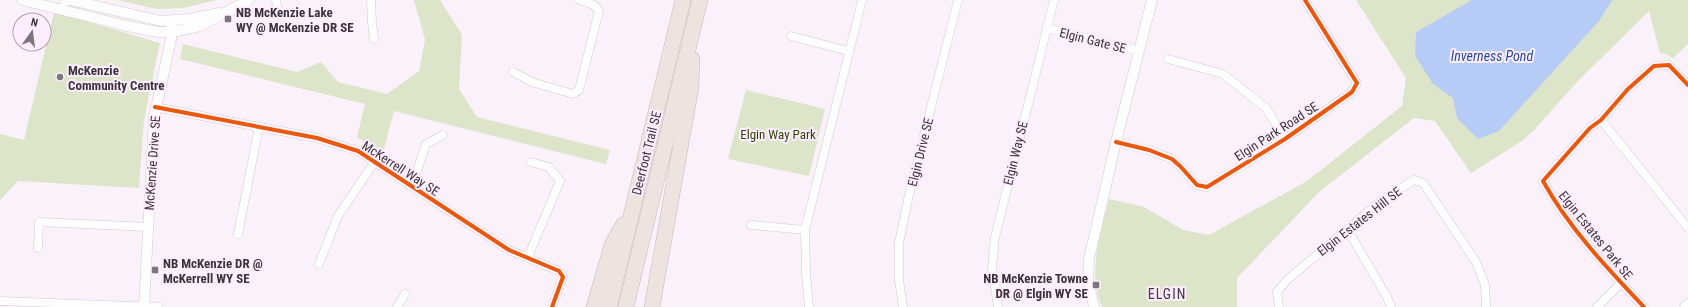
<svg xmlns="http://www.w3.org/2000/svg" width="1688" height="307" viewBox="0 0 1688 307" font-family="'Roboto Condensed',sans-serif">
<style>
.green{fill:#dce5ca}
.water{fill:#b7cbf7}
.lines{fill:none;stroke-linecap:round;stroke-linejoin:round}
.minor-casing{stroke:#d2cad2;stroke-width:9}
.tertiary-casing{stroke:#d2cad2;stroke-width:11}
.motorway-casing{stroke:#c7b8b6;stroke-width:16}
.minor{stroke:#fefdfe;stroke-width:8}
.tertiary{stroke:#fefdfe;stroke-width:10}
.motorway{stroke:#efe3df;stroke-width:15}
.cycleway-casing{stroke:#feedfe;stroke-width:6}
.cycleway{stroke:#e8590c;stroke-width:4}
.poi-dot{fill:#7e767e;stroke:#feedfe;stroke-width:1.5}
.labels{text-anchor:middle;stroke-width:4;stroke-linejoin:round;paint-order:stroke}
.poi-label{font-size:13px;font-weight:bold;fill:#3c343c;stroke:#feedfe;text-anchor:start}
.street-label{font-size:13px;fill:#3c343c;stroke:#feedfe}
.park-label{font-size:13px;fill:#334607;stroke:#feedfe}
.water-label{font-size:14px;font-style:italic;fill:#204ca0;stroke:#feedfe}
.neighbourhood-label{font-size:14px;letter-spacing:1px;fill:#443445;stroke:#feedfe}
</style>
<rect width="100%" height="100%" fill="#faf1fa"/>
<g class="green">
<polygon points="118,0 216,0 184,8 156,9"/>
<polygon points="414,0 440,0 462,35 459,89 477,117 610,150 606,164 394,111 383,153 357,137 365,104 180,59 183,44 297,72 321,62 338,82 387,94 419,71 425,40"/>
<path d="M1356,0h332v44l-15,14 -8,-4 -5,-1 -11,-42 -73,72 -41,46 -13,12 -51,32 -36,-52 -21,-3 -95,74 -82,86v29h-135c-15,-36 -1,-73 7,-108l35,8 39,23 26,5 98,-54 95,-75 4,-28z"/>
<polygon points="54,12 160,43 144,120 139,188 18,181 0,200 0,134 24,140"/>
<polygon points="746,90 825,109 809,176 728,159"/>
</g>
<polygon class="water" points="1472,0 1612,0 1599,21 1499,131 1478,139 1457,118 1453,98 1433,84 1415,56 1416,32"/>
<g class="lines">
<defs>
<g id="minor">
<polyline points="276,0 279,15"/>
<polyline points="371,0 372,23 374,39"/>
<polyline points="62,10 65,0"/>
<polyline points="1047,28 1139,51"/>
<polyline points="791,36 848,51"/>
<polyline points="1168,59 1223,74 1266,108 1285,139"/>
<polyline points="513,72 532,82 573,94 579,90 599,11 594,5 580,0"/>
<polyline points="155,107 317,138 358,151 509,250 559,271 563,277 552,307"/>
<polyline points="1601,120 1688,228"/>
<polyline points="1116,142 1149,150 1172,159 1181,167 1197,185 1207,187 1285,139 1352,92 1357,83 1305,0"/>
<polyline points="408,184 417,171 426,144 443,135"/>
<polyline points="751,225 805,230"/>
<polyline points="1347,229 1387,297 1391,307"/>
<polyline points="238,234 259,127"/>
<polyline points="38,248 39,222 148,227"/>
<polyline points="528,257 560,181 549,167 531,162"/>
<polyline points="319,264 338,216 375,161"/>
<polyline points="0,301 158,307"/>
<polyline points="397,307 405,294"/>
<polyline points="809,307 806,273 805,230 862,0"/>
<polyline points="903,307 899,280 899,243 909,195 958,0"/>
<polyline points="998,307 992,268 995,237 1054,0"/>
<polyline points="1279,307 1277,292 1287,280 1382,200 1414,180 1423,183 1476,262 1485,285 1486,307"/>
<polyline points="1597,307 1621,283"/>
<path d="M1644,307c-37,-39 -75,-79 -101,-126l47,-53 11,-8 27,-31 26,-23 15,-1 19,20"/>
</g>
<g id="tertiary">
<polyline points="22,0 127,26 158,32 172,32 200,26 249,0"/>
<polyline points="70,0 161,21 189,19 219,13"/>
<polyline points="144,307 154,118 171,39 172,21"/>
<polyline points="1094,307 1088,281 1089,259 1116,142 1152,0"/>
<polyline points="1685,307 1688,304"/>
</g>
<g id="motorway">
<polyline points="594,307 612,245 623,225"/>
<polyline points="609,307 683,0"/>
<polyline points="626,307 700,0"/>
<polyline points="652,307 691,87 692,59"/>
</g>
</defs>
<use href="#minor" class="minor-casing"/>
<use href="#tertiary" class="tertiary-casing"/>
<use href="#motorway" class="motorway-casing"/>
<use href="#minor" class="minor"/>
<use href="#tertiary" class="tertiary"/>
<use href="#motorway" class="motorway"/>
<defs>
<g id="cycleway">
<polyline points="155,107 317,138 358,151 509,250 559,271 563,277 552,307"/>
<polyline points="1116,142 1149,150 1172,159 1181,167 1197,185 1207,187 1285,139 1352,92 1357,83 1305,0"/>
<path d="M1644,307c-37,-39 -75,-79 -101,-126l47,-53 11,-8 27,-31 26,-23 15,-1 19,20"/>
</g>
</defs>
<use href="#cycleway" class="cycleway-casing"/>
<use href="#cycleway" class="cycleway"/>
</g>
<g class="poi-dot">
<rect x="224" y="15" width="8" height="8" rx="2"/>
<circle cx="60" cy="77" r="4"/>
<rect x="151" y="266" width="8" height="8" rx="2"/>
<rect x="1092" y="281" width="8" height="8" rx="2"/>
</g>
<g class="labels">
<g class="poi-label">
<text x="236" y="17">NB McKenzie Lake<tspan x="236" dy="15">WY @ McKenzie DR SE</tspan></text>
<text x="68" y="75">McKenzie<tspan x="68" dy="15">Community Centre</tspan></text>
<text x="163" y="268">NB McKenzie DR @<tspan x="163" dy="15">McKerrell WY SE</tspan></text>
<text x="1088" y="283" text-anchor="end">NB McKenzie Towne<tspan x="1088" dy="15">DR @ Elgin WY SE</tspan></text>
</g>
<g class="street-label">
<text transform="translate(1093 40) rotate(14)" y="5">Elgin Gate SE</text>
<text transform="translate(1276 131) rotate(-33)" y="5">Elgin Park Road SE</text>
<text transform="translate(920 152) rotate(-76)" y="5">Elgin Drive SE</text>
<text transform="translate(646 153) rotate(-76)" y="5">Deerfoot Trail SE</text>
<text transform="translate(1015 153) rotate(-76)" y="5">Elgin Way SE</text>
<text transform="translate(152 163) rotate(-86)" y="5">McKenzie Drive SE</text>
<text transform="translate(401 168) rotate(33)" y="5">McKerrell Way SE</text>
<text transform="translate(1359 221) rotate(-38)" y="5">Elgin Estates Hill SE</text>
<text transform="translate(1596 235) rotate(51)" y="5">Elgin Estates Park SE</text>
</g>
<g class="park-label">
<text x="778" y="139">Elgin Way Park</text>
</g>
<g class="water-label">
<text x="1492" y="61">Inverness Pond</text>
</g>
<g class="neighbourhood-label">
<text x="1167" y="299">ELGIN</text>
</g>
</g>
<g transform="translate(32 32) rotate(14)"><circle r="19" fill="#feedfe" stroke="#b0a3b0"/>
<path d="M0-3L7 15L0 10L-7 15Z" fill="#7e767e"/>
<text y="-6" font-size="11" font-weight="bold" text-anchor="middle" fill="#3c343c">N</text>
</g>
</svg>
